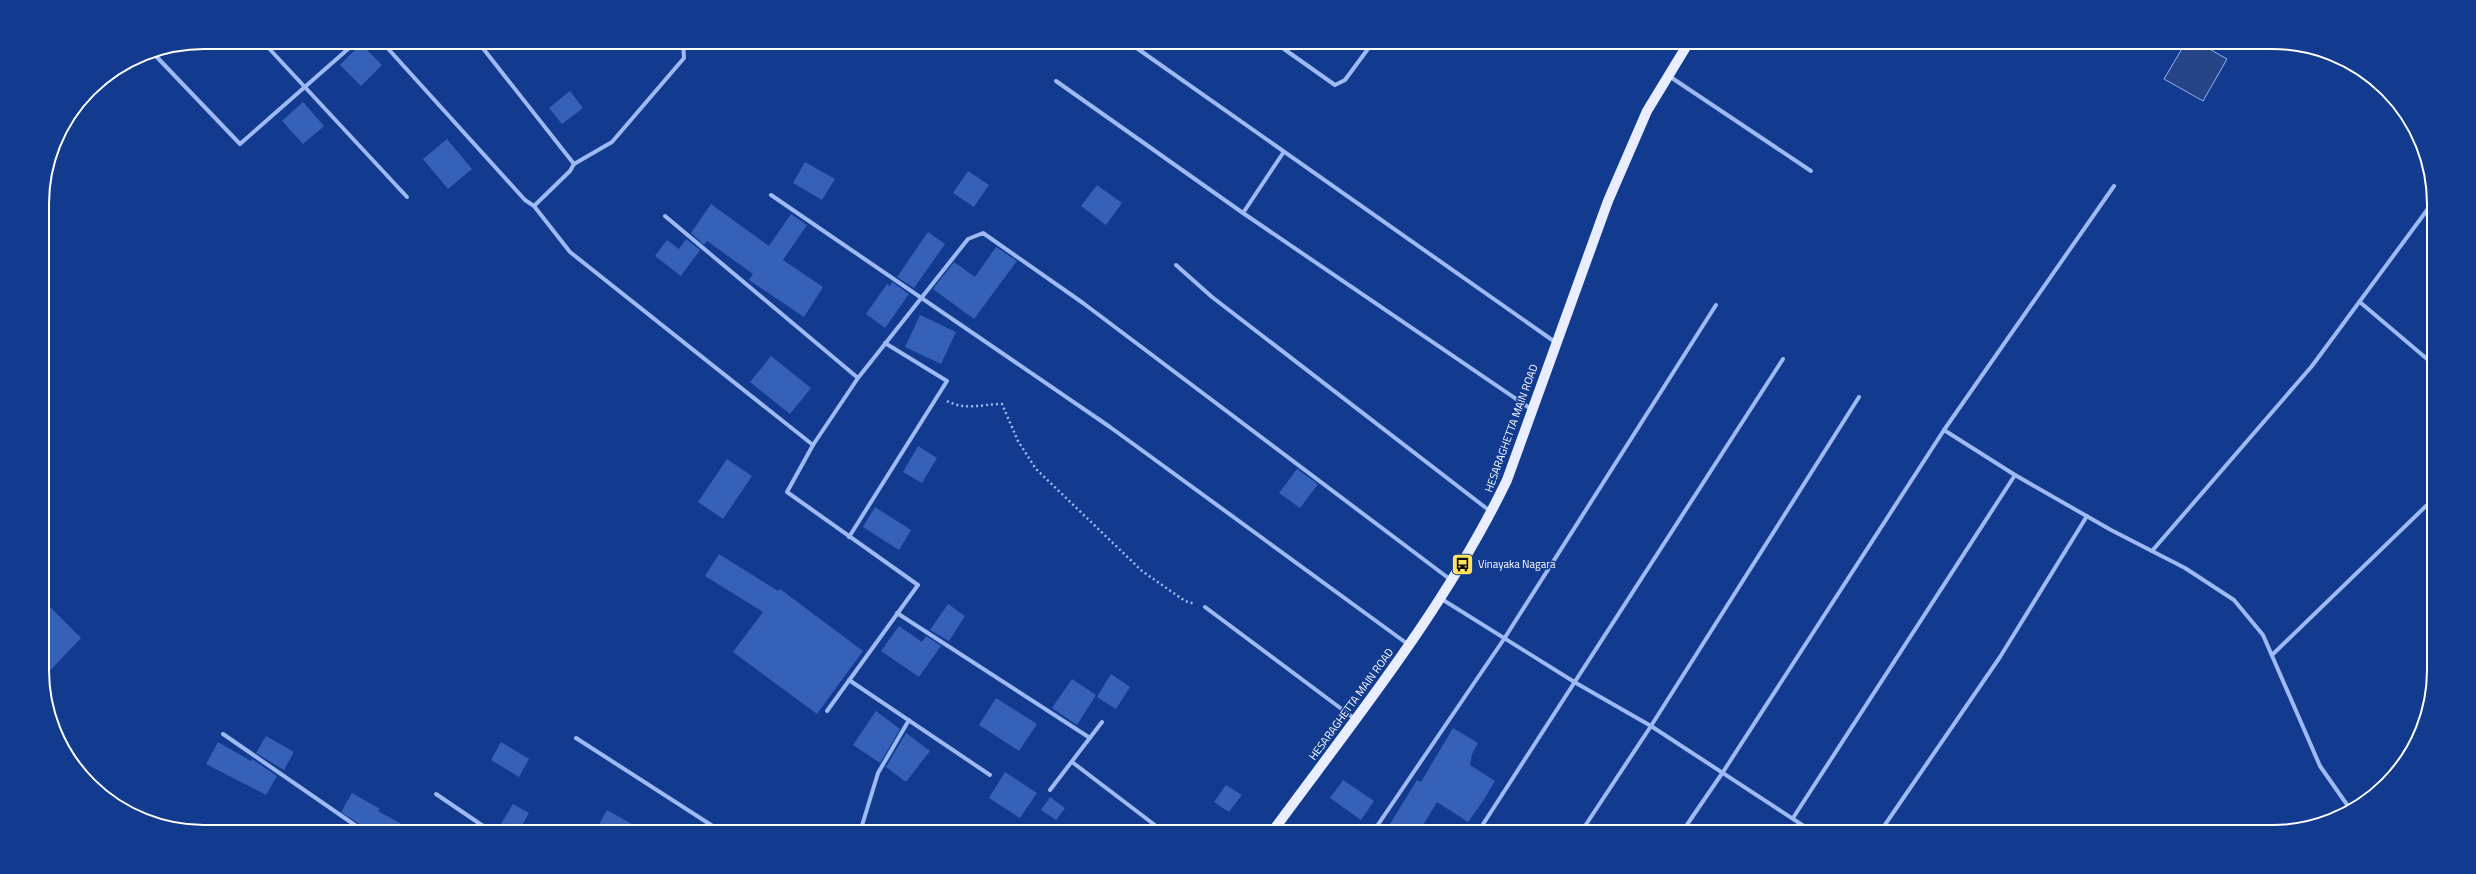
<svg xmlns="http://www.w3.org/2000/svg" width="2476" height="874" viewBox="0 0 2476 874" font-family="'Titillium Web',sans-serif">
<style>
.water{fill:#274585;stroke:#8fb3f5}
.building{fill:#3661b8}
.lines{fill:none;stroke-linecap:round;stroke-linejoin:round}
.path{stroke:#9dbaf2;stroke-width:2.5;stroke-dasharray:2 3;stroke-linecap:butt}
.minor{stroke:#9dbaf2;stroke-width:4}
.primary{stroke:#e8eeff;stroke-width:10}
.labels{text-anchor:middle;stroke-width:3;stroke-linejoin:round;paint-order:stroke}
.street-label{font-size:11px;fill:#fff;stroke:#123b90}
.poi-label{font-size:11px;fill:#fff;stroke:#123b90;text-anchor:start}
.rim{fill:none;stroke:#fff;stroke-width:2}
</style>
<rect width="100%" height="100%" fill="#123b90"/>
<polygon class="water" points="2186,42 2197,42 2227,59 2203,101 2164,79"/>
<g class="building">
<polygon points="361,44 382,65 361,86 340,65"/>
<polygon points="570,91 583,108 562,124 549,108"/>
<polygon points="303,102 324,126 303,144 282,121"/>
<polygon points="447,139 472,169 448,189 423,159"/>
<polygon points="805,162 835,179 822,200 793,183"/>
<polygon points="968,171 989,185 974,207 953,193"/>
<polygon points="1097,185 1122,203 1106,225 1081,206"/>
<polygon points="711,204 769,246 791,214 807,225 783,260 823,287 804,317 749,280 753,274 707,241 704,245 691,233"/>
<polygon points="928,232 945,244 914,288 897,277"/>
<polygon points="686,239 700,250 681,276 655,256 667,240 679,249"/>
<polygon points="996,247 1017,261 974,319 933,289 954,262 975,277"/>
<polygon points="892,282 909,294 885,328 866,314 887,284 890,286"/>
<polygon points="920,315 956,332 941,364 905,347"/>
<polygon points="771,356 811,388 790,414 750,382"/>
<polygon points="918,446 937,458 922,483 903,472"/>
<polygon points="727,459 752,476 723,519 698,502"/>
<polygon points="1297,469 1318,484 1300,508 1279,493"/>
<polygon points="875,507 911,530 899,550 863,527"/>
<polygon points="719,554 778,591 780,589 863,651 817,714 733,652 763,612 705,576"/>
<polygon points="45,602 81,638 45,676"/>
<polygon points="948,604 965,616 949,641 930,630"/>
<polygon points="899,626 922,642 926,636 941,646 919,677 881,651"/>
<polygon points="1111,674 1130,687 1116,709 1097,697"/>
<polygon points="1072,679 1096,695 1077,725 1052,708"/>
<polygon points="996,698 1037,724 1019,751 979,725"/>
<polygon points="876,711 900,729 880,763 853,745"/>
<polygon points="1453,728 1478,743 1472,754 1470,765 1495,781 1483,801 1468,822 1437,802 1419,832 1385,832 1417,780 1421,782"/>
<polygon points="906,733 930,751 906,782 886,767"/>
<polygon points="266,736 294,752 284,770 256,753"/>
<polygon points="218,742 251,761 252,759 277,776 266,795 206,764"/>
<polygon points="501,742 529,759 519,777 491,760"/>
<polygon points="1005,772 1037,793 1020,818 989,798"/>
<polygon points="1343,780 1374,801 1361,820 1330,798"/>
<polygon points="1226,785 1242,795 1229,812 1214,802"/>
<polygon points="352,793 380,809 378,811 416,832 373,832 364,827 341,812"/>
<polygon points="1050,797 1065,808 1056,820 1041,810"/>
<polygon points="513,804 529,813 518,832 496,832"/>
<polygon points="607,810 646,832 595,832"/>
</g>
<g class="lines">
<path class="path" d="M947,401c18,10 35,3 55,3l16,37 18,28 106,102 43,30 10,3"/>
<g class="minor">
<polyline points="263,42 407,197"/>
<polyline points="382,42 525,200 534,206"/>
<polyline points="478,42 574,164 570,171 534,206 570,252 813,445"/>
<polyline points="1128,42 1555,342"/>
<polyline points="1274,42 1335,85 1345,80 1373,42"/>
<polyline points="1620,42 1622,44"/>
<polyline points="152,52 240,144 356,42"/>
<polyline points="1669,76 1811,171"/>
<polyline points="1056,81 1243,213 1531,409"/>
<polyline points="574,164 612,142 684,58 683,42"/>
<polyline points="771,195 1110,427 1409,645"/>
<polyline points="1243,213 1283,153"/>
<polyline points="665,216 858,378"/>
<polyline points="1176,265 1212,297 1490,511"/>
<polyline points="2361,303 2433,364"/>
<polyline points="1944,430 2114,186"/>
<polyline points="849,537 947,381 885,343"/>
<polyline points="2152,551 2312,366 2433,202"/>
<polyline points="1440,598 1576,683 1651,726 1813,832"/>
<polyline points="1205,607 1355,719"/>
<polyline points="897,613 1090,738"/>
<polyline points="2272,655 2426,506"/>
<polyline points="849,680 990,775"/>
<polyline points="827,711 918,585 787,492 813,445 858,378 968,239 983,233 1083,303 1451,580"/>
<polyline points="223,734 365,832"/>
<polyline points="576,738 722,832"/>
<polyline points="1072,762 1164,832"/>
<polyline points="1050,790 1102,722"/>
<polyline points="436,794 492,832"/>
<polyline points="1793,818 2015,475"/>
<polyline points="860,832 878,773 909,720"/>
<polyline points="1373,832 1504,639 1716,305"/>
<polyline points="1478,832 1783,359"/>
<polyline points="1581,832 1651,726 1859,397"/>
<polyline points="1682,832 1723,772 1944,430 2015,475 2111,530 2185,568 2234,600 2263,635 2320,766 2350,809"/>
<polyline points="1880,832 2000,657 2087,516"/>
</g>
<path class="primary" d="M1272,832c83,-113 174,-225 235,-352l101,-279 39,-90 42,-69"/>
</g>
<defs>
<symbol id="bus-square" viewBox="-11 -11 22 22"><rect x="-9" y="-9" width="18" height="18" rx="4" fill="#ffe35e" stroke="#123b90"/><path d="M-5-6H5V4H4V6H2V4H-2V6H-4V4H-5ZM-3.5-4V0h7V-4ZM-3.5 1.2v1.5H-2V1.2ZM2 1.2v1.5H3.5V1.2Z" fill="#111"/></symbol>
</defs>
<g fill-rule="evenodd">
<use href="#bus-square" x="1450" y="552" width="25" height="25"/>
</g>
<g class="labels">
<g class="street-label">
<text transform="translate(1511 428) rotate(-70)" y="4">HESARAGHETTA MAIN ROAD</text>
<text transform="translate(1351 704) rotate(-54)" y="4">HESARAGHETTA MAIN ROAD</text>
</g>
<g class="poi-label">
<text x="1478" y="568">Vinayaka Nagara</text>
</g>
</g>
<path d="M0 0H2476V874H0ZM204 49H2272A155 155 0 0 1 2427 204V670A155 155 0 0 1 2272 825H204A155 155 0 0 1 49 670V204A155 155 0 0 1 204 49Z" fill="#123b90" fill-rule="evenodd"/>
<path class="rim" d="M204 49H2272A155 155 0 0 1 2427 204V670A155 155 0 0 1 2272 825H204A155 155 0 0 1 49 670V204A155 155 0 0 1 204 49Z"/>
</svg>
